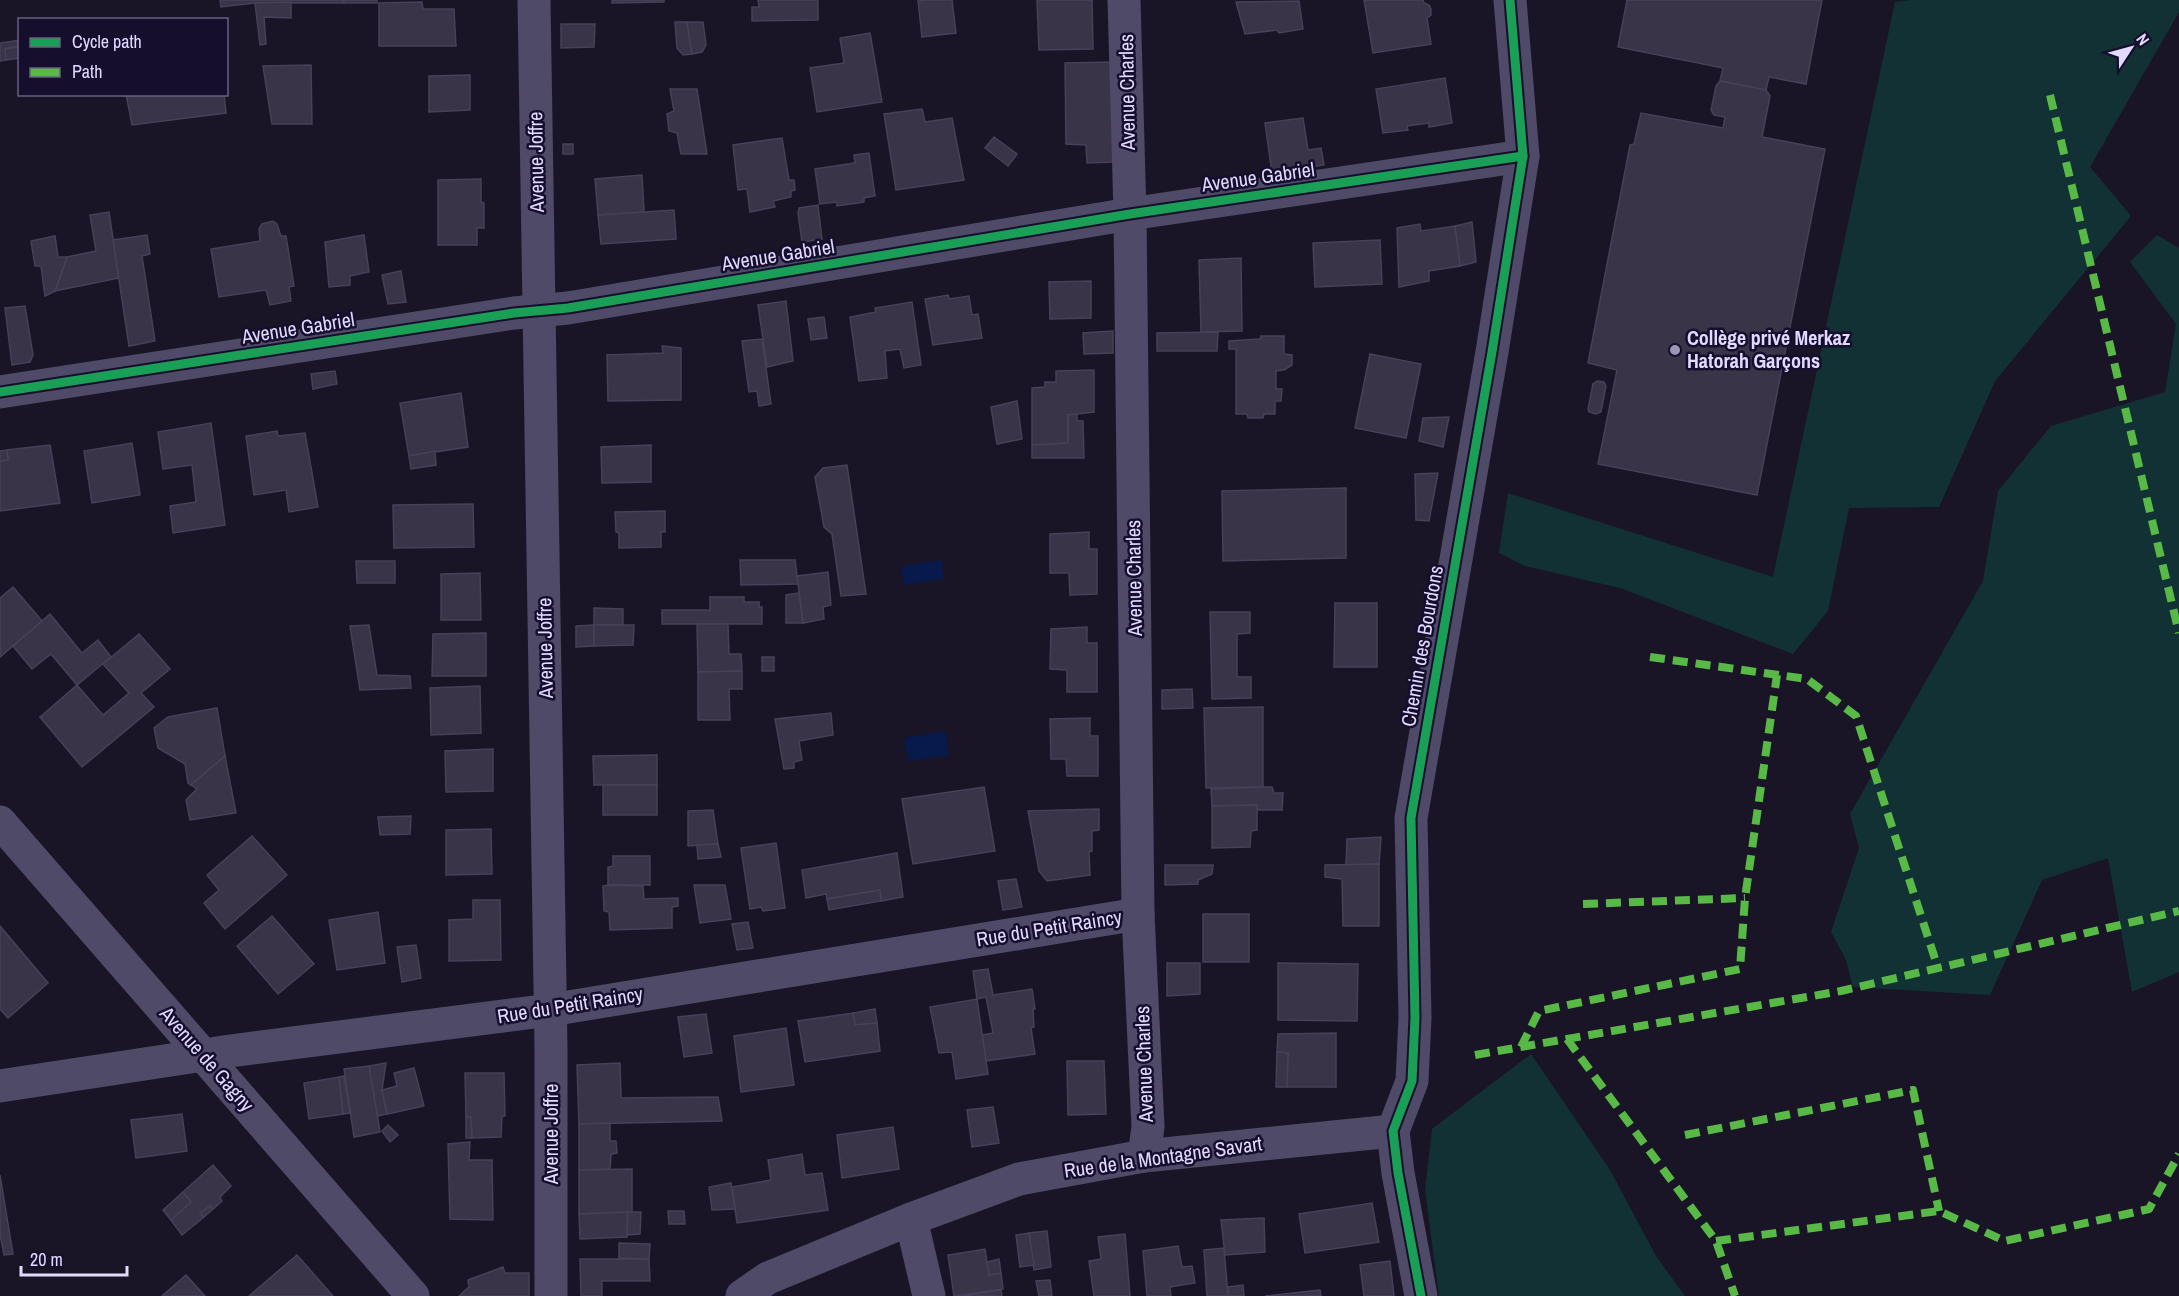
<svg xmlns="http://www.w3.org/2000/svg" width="2179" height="1296" viewBox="0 0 2179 1296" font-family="'Archivo Narrow',sans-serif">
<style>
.green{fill:#123135}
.water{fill:#071a4b}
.building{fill:#393447;stroke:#474059;stroke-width:1.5}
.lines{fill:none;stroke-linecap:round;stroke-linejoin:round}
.minor{stroke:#4e4a67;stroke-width:33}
.tertiary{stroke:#4e4a67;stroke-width:33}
.quiet{stroke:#58b947;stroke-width:8;stroke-dasharray:15 8;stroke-linecap:butt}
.cycleway-casing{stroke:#160e2d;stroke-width:13}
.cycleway{stroke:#1a9f57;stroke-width:9}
.poi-dot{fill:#9c95b3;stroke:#160e2d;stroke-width:2}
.labels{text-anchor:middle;stroke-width:5;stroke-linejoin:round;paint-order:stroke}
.street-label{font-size:20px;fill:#e2daff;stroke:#160e2d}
.poi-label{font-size:20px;font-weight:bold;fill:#e2daff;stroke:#160e2d;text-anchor:start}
</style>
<rect width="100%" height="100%" fill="#1a1526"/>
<g class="green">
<polygon points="1910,0 2179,0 2179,12 2090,167 2131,216 1995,381 1939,507 1849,508 1828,611 1793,654 1620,588 1525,566 1499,553 1508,493 1773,577 1895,2"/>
<polygon points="2157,235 2179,248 2179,972 2132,992 2108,858 2042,880 1990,995 1853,987 1846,960 1831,932 1859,848 1850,814 1983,581 1998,491 2051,426 2165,392 2176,324 2130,262"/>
<polygon points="1531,1054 1610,1170 1656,1256 1685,1296 1439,1296 1425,1190 1432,1129"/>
</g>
<g class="water">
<polygon points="942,560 944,579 904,585 901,566"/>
<polygon points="945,731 949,755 908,761 904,738"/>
</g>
<g class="building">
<polygon points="220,0 344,0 344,3 255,3 221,7"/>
<rect x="344" y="0" width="33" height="3"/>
<polygon points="612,0 664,0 664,2 612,3"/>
<polygon points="758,0 818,0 818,20 752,21 752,7 759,7"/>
<polygon points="928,0 952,0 956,33 922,37 918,1"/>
<polygon points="1037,0 1092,0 1093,49 1039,50"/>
<polygon points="1364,0 1423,0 1424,3 1429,5 1431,9 1431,15 1427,18 1431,44 1373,53"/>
<polygon points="1627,0 1822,0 1806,84 1769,77 1766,90 1720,81 1723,68 1618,47"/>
<polygon points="1299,1 1303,29 1279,33 1277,30 1245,34 1236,2"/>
<polygon points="291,2 291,18 264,17 266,44 260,45 255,3"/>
<polygon points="422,2 423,9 454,9 456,46 379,46 379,3"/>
<polygon points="675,22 687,22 692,54 683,55 677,48"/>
<polygon points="687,22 703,22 706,45 702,52 692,54"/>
<polygon points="561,24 595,24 594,47 561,48"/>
<polygon points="870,33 882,102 817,112 810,68 844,63 840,38"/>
<polygon points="20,40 20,46 5,49 6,60 0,61 0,43"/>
<polygon points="20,46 20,58 6,60 5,49"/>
<polygon points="1111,62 1113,162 1087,163 1086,145 1066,144 1065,63"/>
<polygon points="311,65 312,124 272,124 263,66"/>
<polygon points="470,75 470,110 429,112 429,76"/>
<polygon points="1445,78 1452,123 1429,127 1429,123 1407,126 1408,130 1383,133 1376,89"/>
<polygon points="1720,81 1766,90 1770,96 1762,137 1825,149 1757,495 1598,464 1617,370 1588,363 1630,145 1634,144 1641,113 1723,128 1725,117 1714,115 1711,110 1716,86"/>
<polygon points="670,89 697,89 707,154 681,154 677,133 669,131 667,114 674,111"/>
<polygon points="126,94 224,94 226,113 132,125"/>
<polygon points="922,109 925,122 952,118 964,180 896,190 884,114"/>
<polygon points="1303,118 1308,150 1321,148 1324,165 1272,173 1265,123"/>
<polygon points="994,137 1017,154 1008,166 985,148"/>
<polygon points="782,138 789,180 794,180 795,190 791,191 791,197 773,201 775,207 750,212 747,189 738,190 733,145"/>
<rect x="563" y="144" width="10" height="10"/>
<polygon points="869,153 875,196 864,198 864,202 837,206 837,202 820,204 815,169 855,163 854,155"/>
<polygon points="642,175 644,212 598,215 595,179"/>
<polygon points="481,179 481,202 484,203 484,228 477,228 477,245 438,245 438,180"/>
<polygon points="818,205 822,239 802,242 798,213 799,208"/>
<polygon points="674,210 676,239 601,244 598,215"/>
<polygon points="109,212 119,278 55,291 67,257 96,251 90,215"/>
<polygon points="273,221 277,224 281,236 286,236 294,286 289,287 291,301 270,305 266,290 219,297 211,249 260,241 259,229 262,224"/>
<polygon points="1472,222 1476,262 1460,266 1455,226"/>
<polygon points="1420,224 1421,231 1455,226 1460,266 1429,271 1429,281 1399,287 1397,228"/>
<polygon points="147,235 150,254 142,256 155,341 129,346 113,240"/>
<polygon points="364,235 369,272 350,276 350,285 329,287 325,242"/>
<polygon points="55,236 58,257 67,257 55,291 45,296 41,266 35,266 31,241"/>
<polygon points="1380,240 1382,284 1315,287 1313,243"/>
<polygon points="1241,258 1242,331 1201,332 1199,260"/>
<polygon points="401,271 406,302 388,304 382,275"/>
<polygon points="1091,281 1091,318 1050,319 1049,282"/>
<polygon points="948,295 949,299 969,296 972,315 978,314 982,338 933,345 925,299"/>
<polygon points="786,301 793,361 767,367 758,305"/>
<polygon points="912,302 921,365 904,368 900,349 885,351 887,378 859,381 850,317 876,312 875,308"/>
<polygon points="25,306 33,355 30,362 12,365 5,308"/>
<polygon points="824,317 827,338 811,340 808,319"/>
<polygon points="1113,331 1113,353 1084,354 1083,333"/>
<polygon points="1218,332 1217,351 1157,351 1157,333"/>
<polygon points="1261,336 1284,336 1284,354 1292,355 1292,365 1284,370 1276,371 1276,389 1282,389 1281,401 1275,401 1275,414 1264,414 1263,418 1248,418 1247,414 1236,414 1236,349 1229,349 1229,341 1260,339"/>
<polygon points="762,339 771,404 759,406 757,391 749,392 742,341"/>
<polygon points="662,346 681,348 681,400 608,401 607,355 663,353"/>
<polygon points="1370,354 1421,364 1406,438 1355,428"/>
<polygon points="1094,370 1094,412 1068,415 1068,443 1032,445 1032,388 1045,387 1045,382 1056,382 1056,371"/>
<polygon points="335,371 337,384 313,389 311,374"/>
<polygon points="1597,381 1604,382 1606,386 1601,412 1596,414 1589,412 1588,409 1593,384"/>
<polygon points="461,393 468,447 409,456 400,403"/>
<polygon points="1017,401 1022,439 997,444 991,407"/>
<polygon points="1077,414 1077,421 1083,421 1084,458 1032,458 1032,445 1068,443 1068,415"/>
<polygon points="1449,417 1443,447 1419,441 1423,418"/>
<polygon points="211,423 225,525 173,533 170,506 196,502 192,465 163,469 158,432"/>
<polygon points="277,431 278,436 305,433 318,507 289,512 286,490 254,495 246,436"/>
<polygon points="132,443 140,495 92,503 84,451"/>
<polygon points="50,445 60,503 0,511 0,461 8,460 7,450"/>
<polygon points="651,445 651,482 602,483 601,447"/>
<polygon points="7,450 8,460 0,461 0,451"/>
<polygon points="435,451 436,465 411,469 409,456"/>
<polygon points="847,465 866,594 841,596 832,534 824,527 815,477 823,468"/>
<polygon points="1438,473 1429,521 1416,520 1415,474"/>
<polygon points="1346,488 1346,558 1223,561 1222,491"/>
<polygon points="473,504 474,547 394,548 393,505"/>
<polygon points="665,511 665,532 661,532 661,547 619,548 619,533 616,532 615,512"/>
<polygon points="1089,532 1089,549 1097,549 1097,594 1070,595 1069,573 1050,573 1050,534"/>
<polygon points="740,560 795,560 798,584 741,585"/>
<polygon points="356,561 395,561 395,583 357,583"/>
<polygon points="828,572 831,605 823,607 824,619 803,623 797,576"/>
<polygon points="480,573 481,620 441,620 441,574"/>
<polygon points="13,587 42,621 0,657 0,598"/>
<polygon points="799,593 803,623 786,623 786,595"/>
<polygon points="710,597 744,597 744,602 759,602 759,607 762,607 762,624 662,624 662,610 710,610"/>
<polygon points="1335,603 1377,603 1377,667 1334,667"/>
<polygon points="594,608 623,609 623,625 594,625"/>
<polygon points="1210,612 1250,612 1250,633 1237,634 1237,677 1251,677 1251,698 1212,699"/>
<polygon points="50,614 82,653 98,640 111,657 77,685 51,654 32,669 13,646"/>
<polygon points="697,624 728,624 729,654 741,654 742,671 698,672"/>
<polygon points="369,625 377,675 410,676 411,688 360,690 350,626"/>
<polygon points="594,625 594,646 576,647 576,626"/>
<polygon points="594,625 634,625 633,645 594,646"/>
<polygon points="1087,627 1087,643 1097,643 1097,692 1067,692 1067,670 1050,669 1051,629"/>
<polygon points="486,633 486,676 432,676 433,634"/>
<polygon points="139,634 170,669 141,693 154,707 82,767 40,717 77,685 103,715 129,693 103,664"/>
<rect x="762" y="657" width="12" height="14"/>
<polygon points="742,671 742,689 729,689 730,720 698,720 698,672"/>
<polygon points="480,686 481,733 431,735 430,688"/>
<polygon points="1192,689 1193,708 1162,709 1162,690"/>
<polygon points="1263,707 1263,787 1206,788 1204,708"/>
<polygon points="217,708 225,756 191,785 188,783 185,764 158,748 154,728 168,717"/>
<polygon points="831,713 833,735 799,741 802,760 794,762 794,768 784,769 775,719"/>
<polygon points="1090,718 1090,736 1098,736 1098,776 1067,776 1066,759 1051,759 1050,719"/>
<polygon points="493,749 493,791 446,792 445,751"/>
<polygon points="657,755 657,785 594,785 593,756"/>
<polygon points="225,756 236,813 190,820 186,800 197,789 191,785"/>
<rect x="603" y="785" width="54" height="30"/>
<polygon points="984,787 995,851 913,864 902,799"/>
<polygon points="1263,787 1272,787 1274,793 1283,793 1282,810 1257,810 1257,805 1212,806 1211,789"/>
<polygon points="1257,805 1257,830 1251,831 1250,847 1212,848 1212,806"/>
<polygon points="1099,809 1099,830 1092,831 1092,851 1089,852 1090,875 1047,881 1039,871 1028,811"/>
<polygon points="713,810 718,844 688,846 688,811"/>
<polygon points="411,816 410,834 380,835 378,817"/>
<polygon points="491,829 492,874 446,875 446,830"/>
<polygon points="252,836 287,875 225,929 204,903 219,890 207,875"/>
<polygon points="1381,837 1379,864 1346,865 1347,839"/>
<polygon points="776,843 785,908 763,911 761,907 750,909 741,848"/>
<polygon points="718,844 721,857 698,859 697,845"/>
<polygon points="897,853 903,897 881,901 880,890 827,899 826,894 806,898 802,870"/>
<polygon points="613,856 650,856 650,885 608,885 608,867 613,866"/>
<polygon points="1379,864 1379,926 1343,926 1342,879 1325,877 1325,865"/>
<polygon points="1165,865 1213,865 1212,874 1198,880 1198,884 1165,885"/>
<polygon points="1016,879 1022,907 1003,910 998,881"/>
<polygon points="608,885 643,886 644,899 678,898 678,906 672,907 672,928 610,930 609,912 604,911 603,886"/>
<polygon points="694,885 725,885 731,919 700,923"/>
<polygon points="880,890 881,901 829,910 827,899"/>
<polygon points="473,900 500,900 501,960 449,961 449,920 473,919"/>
<polygon points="378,912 385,963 337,970 329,920"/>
<rect x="1203" y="914" width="46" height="48"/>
<polygon points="272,916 314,964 278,994 237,946"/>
<polygon points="748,922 753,948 737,950 732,924"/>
<polygon points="0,926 48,983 8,1018 0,1009"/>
<polygon points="416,945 421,978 402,982 397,947"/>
<polygon points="1167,963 1200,963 1200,994 1167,996"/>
<polygon points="1278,963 1358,964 1357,1021 1278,1020"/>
<polygon points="988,969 993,995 1032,989 1035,1009 1033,1009 1034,1027 1031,1028 1035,1054 986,1061 982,1035 993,1033 986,997 977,999 973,971"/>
<polygon points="977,999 988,1074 956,1079 952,1052 939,1053 930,1007"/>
<polygon points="875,1009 877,1023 855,1025 853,1013"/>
<polygon points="853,1013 855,1025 877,1023 880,1051 805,1062 798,1021"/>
<polygon points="706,1014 712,1053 684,1057 678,1017"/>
<polygon points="786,1028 794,1085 741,1092 734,1036"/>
<polygon points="1336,1033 1336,1087 1287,1087 1288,1053 1277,1052 1278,1034"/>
<polygon points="1277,1052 1288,1053 1287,1087 1276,1087"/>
<polygon points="1067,1061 1104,1061 1106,1114 1068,1115"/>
<polygon points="386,1063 382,1090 387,1114 377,1116 369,1066"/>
<polygon points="620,1063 621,1098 718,1097 722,1121 579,1124 577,1065"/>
<polygon points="369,1066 380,1132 354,1137 344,1069"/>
<polygon points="414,1068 424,1106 387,1114 382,1090 397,1086 394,1073"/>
<polygon points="465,1073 504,1073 505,1116 502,1116 501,1137 472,1138 471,1117 466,1117"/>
<polygon points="344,1076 350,1113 343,1114 339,1077"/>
<polygon points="339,1077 343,1114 309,1119 304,1083"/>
<polygon points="993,1107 999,1143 972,1147 967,1110"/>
<polygon points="182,1114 187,1151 136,1158 131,1120"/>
<polygon points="466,1117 471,1117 472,1138 466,1138"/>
<polygon points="610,1123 610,1141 616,1141 617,1153 611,1154 610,1169 579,1170 579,1124"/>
<polygon points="388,1125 398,1135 390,1142 382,1131"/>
<polygon points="893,1127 899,1169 842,1178 837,1135"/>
<polygon points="470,1142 469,1160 492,1160 493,1220 450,1219 448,1144"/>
<polygon points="802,1154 805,1175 822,1173 828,1210 737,1223 732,1187 771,1180 768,1160"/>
<polygon points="213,1165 231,1186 220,1197 222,1201 213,1209 210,1206 200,1213 204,1217 182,1235 171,1220 191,1202 183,1192"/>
<polygon points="632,1169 632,1212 579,1214 579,1170"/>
<polygon points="0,1175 13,1254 4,1255 0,1234"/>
<polygon points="731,1183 735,1209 712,1210 709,1187"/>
<polygon points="183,1192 191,1202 171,1220 163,1210"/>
<polygon points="1372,1203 1379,1242 1305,1253 1299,1214"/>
<polygon points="210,1206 213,1209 204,1217 200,1213"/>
<polygon points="668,1211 684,1211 685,1224 669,1224"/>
<polygon points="628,1212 627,1237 580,1239 579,1214"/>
<polygon points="628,1212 641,1212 640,1234 627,1235"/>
<polygon points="1264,1218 1265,1252 1225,1255 1221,1220"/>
<polygon points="1047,1231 1051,1267 1034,1270 1029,1233"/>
<polygon points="1029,1233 1034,1265 1020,1267 1016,1235"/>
<polygon points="1125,1234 1130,1296 1094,1296 1089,1261 1101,1259 1098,1237"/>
<polygon points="619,1243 650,1244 649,1259 619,1258"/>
<polygon points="1178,1246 1182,1267 1192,1266 1195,1283 1170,1287 1171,1296 1147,1296 1143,1251"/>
<polygon points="1224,1248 1228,1296 1207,1296 1204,1250"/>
<polygon points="985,1249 989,1275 1001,1273 1003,1289 954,1296 948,1255"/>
<polygon points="297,1255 333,1296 249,1296"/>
<polygon points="580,1259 649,1259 650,1281 602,1281 602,1296 581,1296"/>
<polygon points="999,1259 1001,1273 989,1275 987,1262"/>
<polygon points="1390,1261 1394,1296 1364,1296 1360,1265"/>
<polygon points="503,1267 505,1273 529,1273 529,1296 459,1296 469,1287 468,1280"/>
<polygon points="186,1275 205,1296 162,1296"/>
<polygon points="1050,1280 1052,1296 1039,1296 1036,1281"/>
<polygon points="1243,1285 1244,1296 1229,1296 1228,1287"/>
<polygon points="1001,1290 1002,1296 961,1296"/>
<polygon points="1320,1290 1321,1296 1265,1296"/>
</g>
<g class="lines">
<g class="minor">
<polyline points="534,0 551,1048 551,1296"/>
<polyline points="1124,0 1130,214 1138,914 1148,1127 1144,1156"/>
<polyline points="0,392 514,313 568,308 1130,214 1523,156"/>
<polyline points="0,1086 230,1051 550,1010 1138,914"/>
<polyline points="911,1219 929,1296"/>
<polyline points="742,1296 768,1278 911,1219 1019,1179 1144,1156 1393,1131"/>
<polyline points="1421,1296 1398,1173 1393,1131 1412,1081 1415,1018 1411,818 1492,352 1523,156 1510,0"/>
</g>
<polyline class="tertiary" points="0,822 413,1296"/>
<g class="quiet">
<polyline points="2050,95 2179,633"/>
<polyline points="1650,657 1807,679 1856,716 1938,968"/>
<polyline points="1583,904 1745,898"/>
<polyline points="1567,1039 1716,1241 1735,1296"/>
<polyline points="1521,1047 1539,1011 1740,969 1745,898 1777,675"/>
<polyline points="1475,1055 1841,991 2179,911"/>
<polyline points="1685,1135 1913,1090 1939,1211"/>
<polyline points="1716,1241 1939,1211 2005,1241 2149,1209 2179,1154"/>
</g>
<defs>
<g id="cycleway">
<polyline points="0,392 514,313 568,308 1130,214 1523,156"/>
<polyline points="1421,1296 1398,1173 1393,1131 1412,1081 1415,1018 1411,818 1492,352 1523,156 1510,0"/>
</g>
</defs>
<use href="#cycleway" class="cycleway-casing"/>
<use href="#cycleway" class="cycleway"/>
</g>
<circle class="poi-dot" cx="1675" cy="350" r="6"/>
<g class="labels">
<g class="street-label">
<text transform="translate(1127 92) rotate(-91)" y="7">Avenue Charles</text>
<text transform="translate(536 162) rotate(-91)" y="7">Avenue Joffre</text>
<text transform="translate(1258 177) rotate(-8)" y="7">Avenue Gabriel</text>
<text transform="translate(778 255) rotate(-9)" y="7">Avenue Gabriel</text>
<text transform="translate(298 328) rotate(-9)" y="7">Avenue Gabriel</text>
<text transform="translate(1134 578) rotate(-91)" y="7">Avenue Charles</text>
<text transform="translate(1422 646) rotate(-80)" y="7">Chemin des Bourdons</text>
<text transform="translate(545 648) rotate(-91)" y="7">Avenue Joffre</text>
<text transform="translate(1049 928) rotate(-9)" y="7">Rue du Petit Raincy</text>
<text transform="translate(570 1005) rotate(-9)" y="7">Rue du Petit Raincy</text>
<text transform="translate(207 1059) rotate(49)" y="7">Avenue de Gagny</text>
<text transform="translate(1144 1064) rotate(-92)" y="7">Avenue Charles</text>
<text transform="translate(551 1134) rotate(-90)" y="7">Avenue Joffre</text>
<text transform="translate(1163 1157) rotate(-8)" y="7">Rue de la Montagne Savart</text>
</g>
<g class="poi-label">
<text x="1687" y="345">Collège privé Merkaz<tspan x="1687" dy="23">Hatorah Garçons</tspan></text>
</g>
</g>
<rect x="18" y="18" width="210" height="78" fill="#160e2d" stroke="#686081" stroke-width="1.5"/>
<rect x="30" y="38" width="30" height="9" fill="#1a9f57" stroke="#686081" stroke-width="1.5"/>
<text x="72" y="48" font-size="18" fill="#e2daff">Cycle path</text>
<rect x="30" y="68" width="30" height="9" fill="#58b947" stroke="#686081" stroke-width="1.5"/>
<text x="72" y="78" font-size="18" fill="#e2daff">Path</text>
<g transform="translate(2131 48) rotate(54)" stroke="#160e2d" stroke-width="4.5" paint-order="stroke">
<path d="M0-4.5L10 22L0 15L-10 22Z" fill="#e2daff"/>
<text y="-9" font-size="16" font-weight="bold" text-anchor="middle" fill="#e2daff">N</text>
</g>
<path d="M21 1266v9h106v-9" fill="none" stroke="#e2daff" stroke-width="3"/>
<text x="30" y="1266" font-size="18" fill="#e2daff" stroke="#160e2d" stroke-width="4.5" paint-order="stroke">20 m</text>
</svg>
